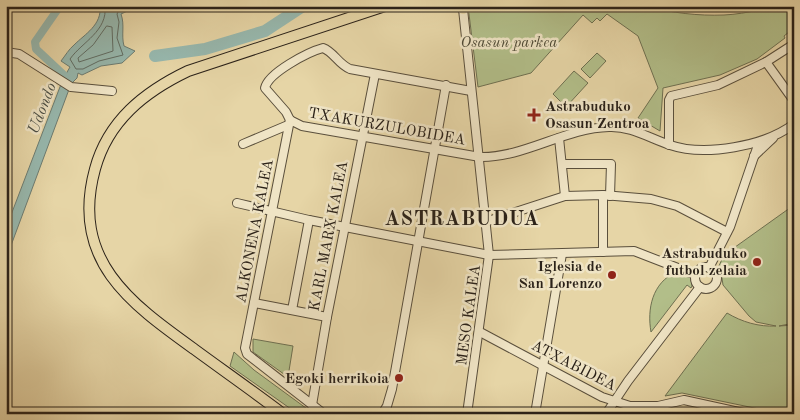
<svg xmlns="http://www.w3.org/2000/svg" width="800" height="420" viewBox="0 0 800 420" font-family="'Old Standard TT',serif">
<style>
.green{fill:#b2be89;stroke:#6e7051}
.water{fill:#97b8ae;stroke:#6c7c72}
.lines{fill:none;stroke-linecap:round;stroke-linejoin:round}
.shore{stroke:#616d64;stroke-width:1}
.canal{stroke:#97b8ae;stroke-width:8}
.river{stroke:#97b8ae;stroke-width:12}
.minor-casing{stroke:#5a4f3c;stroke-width:10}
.major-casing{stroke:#2b2219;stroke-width:12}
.minor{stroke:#efe4c5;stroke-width:8}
.major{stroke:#e6d5a6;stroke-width:10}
.poi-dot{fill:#8f2418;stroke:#efe4c5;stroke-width:2}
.labels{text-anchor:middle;stroke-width:5;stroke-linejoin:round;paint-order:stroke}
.park-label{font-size:15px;font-style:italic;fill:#4d4935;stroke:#efe4c5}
.poi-label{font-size:15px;font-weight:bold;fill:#2b2219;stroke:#efe4c5;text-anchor:end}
.street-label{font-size:15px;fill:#2b2219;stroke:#efe4c5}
.water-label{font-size:16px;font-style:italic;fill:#4b4f46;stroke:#efe4c5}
.district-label{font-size:20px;font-weight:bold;letter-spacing:1px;fill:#2b2219;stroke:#efe4c5}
</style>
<rect width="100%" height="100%" fill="#e6d5a6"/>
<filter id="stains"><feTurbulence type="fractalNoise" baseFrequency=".004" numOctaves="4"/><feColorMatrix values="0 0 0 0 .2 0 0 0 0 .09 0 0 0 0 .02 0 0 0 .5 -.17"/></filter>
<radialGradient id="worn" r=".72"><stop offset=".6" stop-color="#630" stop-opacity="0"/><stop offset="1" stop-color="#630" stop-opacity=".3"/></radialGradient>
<g class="green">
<path d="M468,6h179c25,7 51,10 77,9 24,-1 46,-9 70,-9v22l-10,8 1,2 -28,21 -37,16 -57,13 -3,43 -22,-13 20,-30 -20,-52 -31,-22 -7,7 -3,-3 -5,5 -9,-8 -52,58 -53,14z"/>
<polygon points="597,53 606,61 590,78 581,69"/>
<polygon points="574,71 588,83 566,107 553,94"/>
<path d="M794,205v118l-15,3 15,-1v89h-30v-4l-82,-17 -17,3 62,-83c15,9 32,14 49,13l-20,-4 -7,-6 -26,-31 -2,-13 -3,-4 6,-13z"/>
<path d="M676,272l15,6 1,8 -1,2 -4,-3 -36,47c-4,-23 1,-49 25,-60z"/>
<polygon points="253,339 293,346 288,377 253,352"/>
<polygon points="234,352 254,370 310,411 308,414 298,414 230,366"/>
</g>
<path class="water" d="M100,6h38l-17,8c4,11 0,21 3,32l11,5 -13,12 -21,3 -19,9 -4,-2 -1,5 -6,6 -65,175v-31l57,-149 7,-12 -9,-6c4,-5 8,-12 13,-16 11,-11 28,-20 26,-39z"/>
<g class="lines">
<g class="shore">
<path d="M105,6c3,25 -23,36 -35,53l6,10h7l16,-8 24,-6 -6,-17 2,-16 -2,-8 2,-4 8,-4"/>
<polygon points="107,26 112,27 113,51 79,62 78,58 93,45"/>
</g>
<polyline class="canal" points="60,6 35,42 36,49 67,78"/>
<polyline class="river" points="155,56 205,49 265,31 303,6"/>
<defs>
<g id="minor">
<polyline points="463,9 489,255 467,414"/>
<polyline points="6,52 19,54 71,87 112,91"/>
<polyline points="766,62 794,44"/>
<path d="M290,120l12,6 178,31c44,1 85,-29 129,-30 22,-1 40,11 61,18 35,12 95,1 124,-21"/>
<polyline points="290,120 245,348 247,354 324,414"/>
<path d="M290,120l-4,-8 -21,-24c3,-15 43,-36 58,-40 11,4 15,16 27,21l121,22"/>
<polyline points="559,138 565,196"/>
<polyline points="243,144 288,125"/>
<polyline points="669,145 669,100 671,96 718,85 766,62 794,101"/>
<polyline points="754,156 773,138"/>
<polyline points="562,164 611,164 610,196"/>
<polyline points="603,195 603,252"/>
<polyline points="237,203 309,220 489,255 634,251 696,275"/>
<polyline points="485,222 565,196 603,195 651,199 677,206 727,232"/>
<circle cx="706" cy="278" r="11"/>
<polyline points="709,268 730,227 759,142"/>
<polyline points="254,303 327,317"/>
<polyline points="292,310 309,220"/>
<polyline points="480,332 602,397 630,406 658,406 684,400 748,414"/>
<polyline points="312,405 327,317 375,74"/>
<polyline points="382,414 387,406 392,389 446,85"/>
<polyline points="535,414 562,254"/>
<polyline points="606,414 628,381 700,287"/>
</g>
<g id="major">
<polyline points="461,6 463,9"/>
<polyline points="695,6 728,6"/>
<path d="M283,414c-29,-22 -59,-43 -89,-65 -64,-46 -124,-89 -99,-180 13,-48 49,-77 93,-98l197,-65"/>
</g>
</defs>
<use href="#minor" class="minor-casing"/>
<use href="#major" class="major-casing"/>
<use href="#minor" class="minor"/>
<use href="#major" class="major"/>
</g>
<g class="poi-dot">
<path d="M531.5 107.5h5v5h5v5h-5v5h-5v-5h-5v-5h5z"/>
<circle cx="757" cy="262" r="5"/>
<circle cx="612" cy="275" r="5"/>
<circle cx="399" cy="378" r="5"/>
</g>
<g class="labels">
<g class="park-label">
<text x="509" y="47">Osasun parkea</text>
</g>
<g class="poi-label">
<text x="545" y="111" text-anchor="start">Astrabuduko<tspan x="545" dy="17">Osasun Zentroa</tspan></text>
<text x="747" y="258">Astrabuduko<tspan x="747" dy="17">futbol zelaia</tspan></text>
<text x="602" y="271">Iglesia de<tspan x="602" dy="17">San Lorenzo</tspan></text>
<text x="389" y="383">Egoki herrikoia</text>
</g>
<g class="street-label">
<text transform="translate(387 126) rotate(10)" y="5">TXAKURZULOBIDEA</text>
<text transform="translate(254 231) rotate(-79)" y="5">ALKONENA KALEA</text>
<text transform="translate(328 236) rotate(-79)" y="5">KARL MARX KALEA</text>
<text transform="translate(468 315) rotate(-82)" y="5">MESO KALEA</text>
<text transform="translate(574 365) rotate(27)" y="5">ATXABIDEA</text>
</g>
<g class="water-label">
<text transform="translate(41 108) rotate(-69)" y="6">Udondo</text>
</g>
<g class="district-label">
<text x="462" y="225">ASTRABUDUA</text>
</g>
</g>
<rect width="800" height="420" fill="none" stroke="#e6d5a6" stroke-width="25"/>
<rect x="8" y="8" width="785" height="405" fill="none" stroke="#2b2219" stroke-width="2.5"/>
<rect x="12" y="12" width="775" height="395" fill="none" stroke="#2b2219"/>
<rect width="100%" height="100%" filter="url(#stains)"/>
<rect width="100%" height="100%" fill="url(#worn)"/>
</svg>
